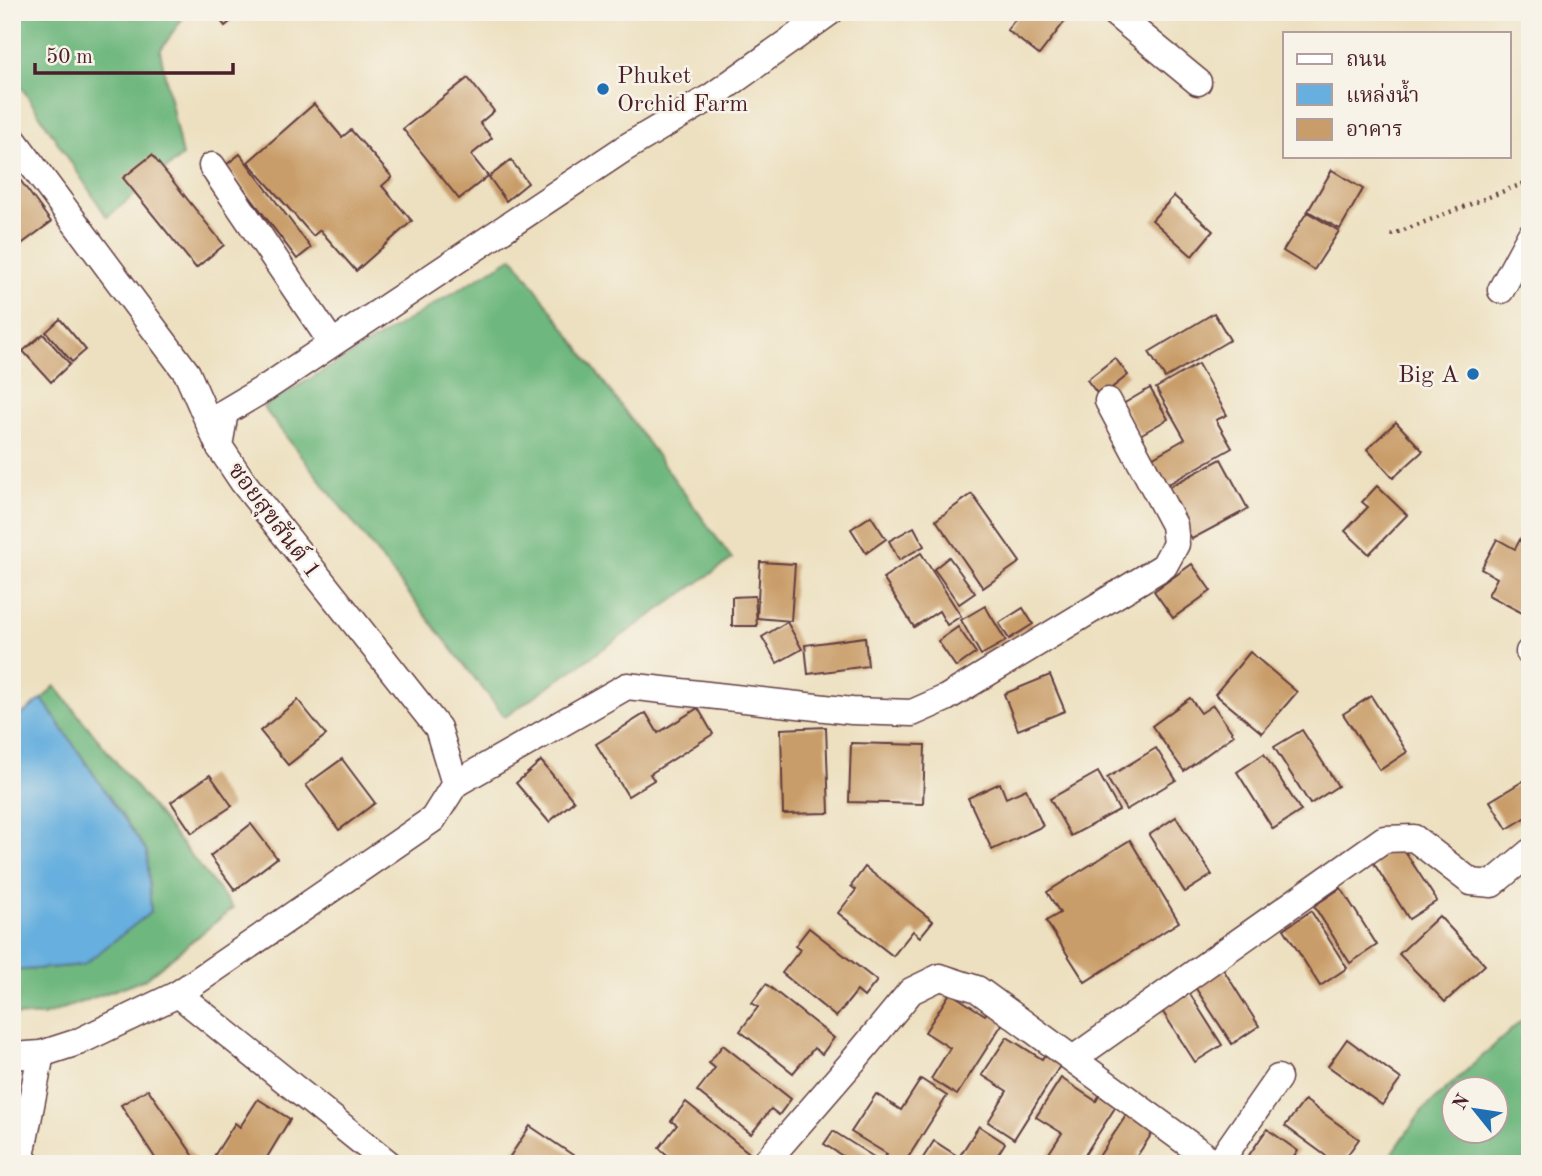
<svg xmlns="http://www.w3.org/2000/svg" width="1542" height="1176" viewBox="0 0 1542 1176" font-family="'Old Standard TT','Noto Serif Thai',serif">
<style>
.forest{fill:#6eb77e;stroke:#5c6b54;stroke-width:2;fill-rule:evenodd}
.water{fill:#66afde;stroke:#586784;stroke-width:2}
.building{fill:#c99d69}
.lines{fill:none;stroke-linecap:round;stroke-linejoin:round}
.minor-casing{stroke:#623c41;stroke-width:29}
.path{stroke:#623c41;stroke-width:4.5;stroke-dasharray:2 5;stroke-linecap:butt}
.minor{stroke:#fff;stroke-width:26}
.poi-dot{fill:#1f6fb2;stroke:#f7f3e8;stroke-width:2.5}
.labels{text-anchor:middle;stroke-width:5;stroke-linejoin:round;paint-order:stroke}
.poi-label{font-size:24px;fill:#4a1f2b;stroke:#f7f3e8;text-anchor:start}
.street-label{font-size:24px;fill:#4a1f2b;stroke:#f7f3e8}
</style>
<rect width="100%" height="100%" fill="#f7f3e8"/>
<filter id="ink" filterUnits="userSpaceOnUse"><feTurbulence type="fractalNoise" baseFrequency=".0143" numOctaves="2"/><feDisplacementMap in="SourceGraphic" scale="14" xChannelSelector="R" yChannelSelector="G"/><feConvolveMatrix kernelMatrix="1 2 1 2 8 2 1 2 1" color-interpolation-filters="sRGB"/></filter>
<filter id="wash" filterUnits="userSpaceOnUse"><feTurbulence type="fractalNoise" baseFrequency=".00686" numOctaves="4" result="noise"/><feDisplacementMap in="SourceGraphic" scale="28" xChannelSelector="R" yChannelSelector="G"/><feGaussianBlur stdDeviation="1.57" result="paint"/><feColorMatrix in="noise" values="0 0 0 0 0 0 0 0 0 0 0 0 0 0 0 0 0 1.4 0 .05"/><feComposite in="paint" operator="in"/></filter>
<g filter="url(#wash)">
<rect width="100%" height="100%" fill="#ede0c0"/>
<g class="forest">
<polygon points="12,12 187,12 160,51 182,156 107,217 12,73"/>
<polygon points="513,257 732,559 505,717 263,407"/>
<polygon points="55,686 233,908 145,979 43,1016 12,1015 12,971 83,965 147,852 42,699"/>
<path d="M1530,1013v151h-145l37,-53zM1454,1088h42v42h-42z"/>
</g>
<polygon class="water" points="42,699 147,852 151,912 83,965 12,971 12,722"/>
<g id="blocks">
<g class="building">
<polygon points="214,12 242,12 225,26"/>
<polygon points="1021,12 1072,12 1039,55 1007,30"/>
<polygon points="468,78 494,111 480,123 492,138 471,155 488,176 459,199 403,129"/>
<polygon points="314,104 342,137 351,130 392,177 382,186 412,221 356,271 320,230 313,236 248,162"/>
<polygon points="240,154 311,248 297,259 226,165"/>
<polygon points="152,155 224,245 196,268 123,178"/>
<polygon points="511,160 528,183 506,201 489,177"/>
<polygon points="12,169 51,222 12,251"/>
<polygon points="1332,170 1363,189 1340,229 1308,211"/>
<polygon points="1174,196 1213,231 1192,256 1152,220"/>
<polygon points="1307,212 1339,231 1314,270 1283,251"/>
<polygon points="1214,313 1230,340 1165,378 1149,352"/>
<polygon points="60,319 86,350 72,362 46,332"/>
<polygon points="43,334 70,364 51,382 23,351"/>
<polygon points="1115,358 1128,375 1100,397 1087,380"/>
<polygon points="1198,364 1227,415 1216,420 1232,448 1158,490 1143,463 1185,439 1156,388"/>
<polygon points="1150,388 1168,419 1140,435 1123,404"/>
<polygon points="1396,422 1423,451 1393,478 1367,449"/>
<polygon points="1221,459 1248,509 1192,539 1165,489"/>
<polygon points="1377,486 1407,515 1369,554 1345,531 1368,507 1362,502"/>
<polygon points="972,494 1020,562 983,588 936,520"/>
<polygon points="871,516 886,539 866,553 851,529"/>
<polygon points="914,527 924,546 899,560 889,541"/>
<polygon points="1526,528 1530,530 1530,617 1488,595 1497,578 1481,569 1497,539 1515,549"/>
<polygon points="921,553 961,616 947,625 939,611 914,627 883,578"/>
<polygon points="949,557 975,593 959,604 934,569"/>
<polygon points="760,562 795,564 791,621 757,618"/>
<polygon points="1192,564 1211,591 1173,618 1154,591"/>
<polygon points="755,596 757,626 732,626 732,597"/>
<polygon points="985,606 1006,641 981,655 961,620"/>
<polygon points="1023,608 1033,624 1009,639 999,623"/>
<polygon points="787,622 802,649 777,663 762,637"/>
<polygon points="958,627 976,653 956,667 938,641"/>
<polygon points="865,637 868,666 808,674 805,645"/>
<polygon points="1250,652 1297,692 1262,733 1215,694"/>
<polygon points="1050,675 1065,711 1018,730 1004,694"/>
<polygon points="1371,696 1407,752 1380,770 1343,714"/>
<polygon points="1190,698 1201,713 1213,705 1234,735 1184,771 1152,726"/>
<polygon points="298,700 326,735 288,765 260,731"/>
<polygon points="698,708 713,734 650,774 654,780 628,796 596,744 646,713 658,733"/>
<polygon points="826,727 829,813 783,814 781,729"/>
<polygon points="1302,730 1338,786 1310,804 1274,747"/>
<polygon points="851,743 925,745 923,804 849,802"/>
<polygon points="1156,748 1176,780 1126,810 1107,778"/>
<polygon points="1264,754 1301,811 1273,829 1237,772"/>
<polygon points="342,759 375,803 339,830 306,785"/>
<polygon points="541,761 574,801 549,822 516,783"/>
<polygon points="1098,772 1119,810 1071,836 1050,799"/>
<polygon points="210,775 232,806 192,833 171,802"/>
<polygon points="1530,777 1530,815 1507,829 1490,801"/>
<polygon points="1000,783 1006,798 1026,789 1043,826 992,850 968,798"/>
<polygon points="1176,817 1212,875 1185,892 1149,835"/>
<polygon points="251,824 277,858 235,890 210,856"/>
<polygon points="1130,840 1179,922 1085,982 1046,921 1060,913 1047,892"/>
<polygon points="1400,844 1437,901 1409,919 1373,862"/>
<polygon points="865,867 933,921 920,937 913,931 893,956 838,913 856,890 851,886"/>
<polygon points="1341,888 1377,945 1350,963 1314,906"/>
<polygon points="1311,911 1347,968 1320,986 1284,929"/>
<polygon points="1439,916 1485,965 1445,1002 1399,954"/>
<polygon points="809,928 877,981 864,997 857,991 836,1017 782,973 800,950 795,946"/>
<polygon points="1223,969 1259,1026 1232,1044 1195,987"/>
<polygon points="766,984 834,1038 822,1054 814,1048 793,1073 740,1031 758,1007 752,1003"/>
<polygon points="1186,988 1222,1045 1195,1062 1159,1006"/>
<polygon points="950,993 985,1015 990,1008 1006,1018 957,1095 931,1079 950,1048 925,1032"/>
<polygon points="1007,1037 1042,1059 1047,1051 1063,1061 1014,1139 988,1122 1007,1091 982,1075"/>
<polygon points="1347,1039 1401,1079 1382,1105 1328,1066"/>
<polygon points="723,1045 791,1099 779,1115 771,1109 751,1134 697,1091 715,1068 709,1063"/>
<polygon points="1061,1078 1096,1101 1101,1093 1118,1103 1079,1164 1042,1164 1062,1133 1036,1117"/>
<polygon points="921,1079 947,1096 904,1164 883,1164 881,1163 887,1154 851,1132 876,1094 901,1110"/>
<polygon points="148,1089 199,1164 159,1164 121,1105"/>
<polygon points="258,1099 290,1119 263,1164 209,1164 235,1123 240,1127"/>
<polygon points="1305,1100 1359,1139 1341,1164 1337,1164 1285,1126"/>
<polygon points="686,1102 753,1156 748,1164 678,1164 659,1148 677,1125 671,1121"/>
<polygon points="1131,1108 1157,1126 1137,1156 1149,1164 1094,1164"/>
<polygon points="530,1126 586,1164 505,1164"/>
<polygon points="979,1126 1005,1143 992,1164 919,1164 934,1141 959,1157"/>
<polygon points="1267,1129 1298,1151 1289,1164 1243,1164"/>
<polygon points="833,1131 874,1157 870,1164 855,1164 824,1144"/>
</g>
</g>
</g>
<g filter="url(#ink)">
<use href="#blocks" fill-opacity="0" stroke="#623c41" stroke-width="2"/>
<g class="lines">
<defs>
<g id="minor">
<polyline points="1113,12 1198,82"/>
<polyline points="12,138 187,373 219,446"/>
<polyline points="212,166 332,343"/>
<polyline points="1501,290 1530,236"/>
<polyline points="1529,652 1530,652"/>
<polyline points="455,784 627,686 852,711 912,713 946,698 1164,566 1176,544 1174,525 1108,401"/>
<polyline points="178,994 389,1164"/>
<polyline points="12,1056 41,1054 78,1042 178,994 433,819 455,784 438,728 243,482 219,446 225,412 267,387 625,148 711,97 830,12"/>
<polyline points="1073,1059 1384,839 1414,838 1471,882 1492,884 1530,852"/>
<polyline points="27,1164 21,1156 41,1054"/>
<polyline points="764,1164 854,1060 911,991 940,977 977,989 1216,1164"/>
<polyline points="1218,1164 1278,1078"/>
</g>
</defs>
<use href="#minor" class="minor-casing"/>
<polyline class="path" points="1391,235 1530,181"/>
<use href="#minor" class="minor"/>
</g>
</g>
<g class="poi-dot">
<circle cx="603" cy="89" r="7"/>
<circle cx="1473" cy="374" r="7"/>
</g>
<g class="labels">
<g class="poi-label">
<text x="617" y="83">Phuket<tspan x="617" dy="28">Orchid Farm</tspan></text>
<text x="1459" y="382" text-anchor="end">Big A</text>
</g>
<g class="street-label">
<text transform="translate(275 520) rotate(53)" y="8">ซอยสุขสันต์ 1</text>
</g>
</g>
<rect width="1542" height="1176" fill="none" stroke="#f7f3e8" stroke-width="42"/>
<rect x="1283" y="32" width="228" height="126" fill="#f7f3e8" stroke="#b29e9c" stroke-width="2"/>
<rect x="1297" y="54" width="35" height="10" fill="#ffffff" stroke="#b29e9c" stroke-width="2"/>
<text x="1346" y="66" font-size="21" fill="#4a1f2b">ถนน</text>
<rect x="1297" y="84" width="35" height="21" fill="#66afde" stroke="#b29e9c" stroke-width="2"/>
<text x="1346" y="102" font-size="21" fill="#4a1f2b">แหล่งน้ำ</text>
<rect x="1297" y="119" width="35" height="21" fill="#c99d69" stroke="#b29e9c" stroke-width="2"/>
<text x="1346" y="136" font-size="21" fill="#4a1f2b">อาคาร</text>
<g transform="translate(1475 1110) rotate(300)"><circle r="33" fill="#f7f3e8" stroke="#b29e9c" stroke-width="2"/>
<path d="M0-5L12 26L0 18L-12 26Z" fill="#1f6fb2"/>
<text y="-10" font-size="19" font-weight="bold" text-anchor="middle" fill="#4a1f2b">N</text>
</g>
<path d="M35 63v10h198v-10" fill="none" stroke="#4a1f2b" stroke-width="3.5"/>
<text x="46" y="63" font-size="21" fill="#4a1f2b" stroke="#f7f3e8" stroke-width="5" paint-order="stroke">50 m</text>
</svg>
